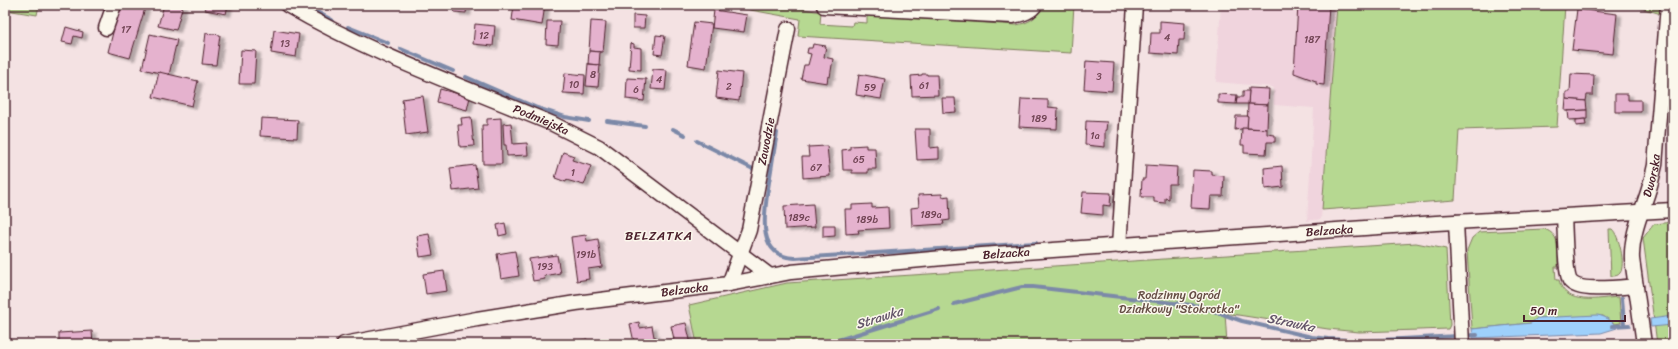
<svg xmlns="http://www.w3.org/2000/svg" width="1678" height="349" viewBox="0 0 1678 349" font-family="Sriracha,sans-serif">
<style>
.built{fill:#f0d4dd}
.green{fill:#b6d891;stroke:#807c5e}
.water{fill:#9ed0fb;stroke:#7c89a8}
.lines{fill:none;stroke-linecap:round;stroke-linejoin:round}
.stream{stroke:#7c89a8;stroke-width:4}
.building{fill:#e5b2ce;stroke:#4a1f2b;filter:url(#shadow)}
.minor-casing{stroke:#4a1f2b;stroke-width:17}
.minor{stroke:#fbf7ec;stroke-width:14}
.labels{text-anchor:middle;stroke-width:3;stroke-linejoin:round;paint-order:stroke}
.number-label{font-size:10px;fill:#714454}
.street-label{font-size:12px;fill:#4a1f2b;stroke:#fbf7ec}
.park-label{font-size:12px;fill:#654d44;stroke:#fbf7ec}
.neighbourhood-label{font-size:13px;letter-spacing:1px;fill:#4a1f2b;stroke:#fbf7ec}
.water-label{font-size:13px;font-style:italic;fill:#635469;stroke:#fbf7ec}
</style>
<defs>
<filter id="shadow"><feDropShadow dx="4.5" dy="2.5" stdDeviation="1" flood-color="#0004"/></filter>
</defs>
<rect width="100%" height="100%" fill="#f4e2e3"/>
<filter id="ink" filterUnits="userSpaceOnUse"><feTurbulence type="fractalNoise" baseFrequency=".025" numOctaves="2"/><feDisplacementMap in="SourceGraphic" scale="8" xChannelSelector="R" yChannelSelector="G"/><feConvolveMatrix kernelMatrix="1 2 1 2 8 2 1 2 1" color-interpolation-filters="sRGB"/></filter>
<g filter="url(#ink)">
<polygon class="built" points="1221,5 1337,5 1321,219 1307,221 1314,108 1274,105 1273,87 1216,82"/>
<g class="green">
<polygon points="5,5 39,5 37,15 6,10 5,13"/>
<path d="M723,5h58l40,7 -1,12 32,2 1,-4 14,1v-8l149,10c13,-2 22,-7 26,-20h32l-3,48 -273,-17 2,-17z"/>
<polygon points="1337,5 1565,5 1557,127 1459,130 1455,200 1322,210"/>
<polygon points="1631,5 1662,5 1661,14"/>
<polygon points="1673,222 1673,344 1657,344 1643,238 1654,224"/>
<path d="M1544,229c18,6 13,22 14,38h-3l1,13h3c6,27 40,18 60,17l2,26 -6,1 -12,-8 -65,2 -7,5 -59,6 -5,-79 5,-12 7,-6z"/>
<path d="M1609,229h3c7,6 14,36 8,44 -2,3 -5,3 -9,3z"/>
<polygon points="1416,243 1446,249 1450,325 1448,329 1359,332 1328,329 1225,313 1227,344 697,344 689,305 787,283"/>
</g>
<g class="water">
<path d="M1597,315c8,1 16,6 20,13l-16,5 -128,5 -1,-9 59,-6 6,-5z"/>
<polygon points="1673,316 1673,325 1651,327 1650,319"/>
</g>
<g class="lines">
<g class="stream">
<polyline points="315,11 332,20"/>
<polyline points="348,27 388,43"/>
<polyline points="401,49 453,71"/>
<polyline points="466,77 537,108 565,117 589,121"/>
<polyline points="607,121 645,126"/>
<polyline points="673,129 685,135"/>
<path d="M777,133c-3,16 -5,33 -8,49 -4,27 -15,75 26,76l241,-15"/>
<polyline points="697,141 755,170"/>
<polyline points="1622,298 1624,325"/>
<polyline points="954,304 1022,287 1033,287 1200,306 1242,321 1312,337 1328,339 1364,341 1477,335"/>
<polyline points="1612,326 1629,325"/>
<polyline points="825,344 939,309"/>
</g>
</g>
<g class="building">
<polygon points="120,5 146,5 130,58 108,52"/>
<polygon points="164,5 183,5 176,30 158,26"/>
<polygon points="206,5 228,5 226,14 205,10"/>
<polygon points="455,5 467,5 466,13 454,12"/>
<polygon points="514,5 545,5 542,25 512,20"/>
<polygon points="1298,5 1329,5 1324,85 1316,84 1316,81 1294,73"/>
<polygon points="1577,9 1617,14 1613,54 1572,50"/>
<polygon points="714,10 747,15 744,32 712,28"/>
<polygon points="633,15 645,16 644,28 633,28"/>
<polygon points="547,21 560,21 558,45 546,44"/>
<polygon points="591,21 606,22 603,52 589,51"/>
<polygon points="1160,21 1185,23 1184,40 1179,40 1178,55 1150,53 1151,33 1160,33"/>
<polygon points="694,22 712,24 706,68 688,65"/>
<polygon points="475,24 495,26 493,46 473,44"/>
<polygon points="66,27 83,32 82,38 74,36 72,44 62,42"/>
<polygon points="274,30 299,34 296,57 271,53"/>
<polygon points="206,33 220,35 216,65 202,64"/>
<polygon points="150,34 177,40 169,75 142,69"/>
<polygon points="656,35 665,36 662,55 654,54"/>
<polygon points="631,43 634,44 634,47 641,48 641,70 629,69"/>
<polygon points="813,44 826,46 824,57 833,59 830,77 828,76 827,83 801,79 804,65 808,65 811,54 807,53 808,48 812,48"/>
<polygon points="241,50 256,51 254,84 239,84"/>
<polygon points="589,51 600,52 599,65 588,64"/>
<polygon points="1086,61 1114,63 1112,91 1084,89"/>
<polygon points="588,64 600,65 598,87 586,86"/>
<polygon points="653,69 667,70 665,90 651,89"/>
<polygon points="719,70 742,73 739,101 716,98"/>
<polygon points="159,72 198,81 192,106 153,97"/>
<polygon points="565,73 585,75 584,94 563,93"/>
<polygon points="859,74 885,79 881,99 856,95"/>
<polygon points="922,74 927,74 927,75 937,75 938,95 912,96 911,76 922,75"/>
<polygon points="1571,74 1594,75 1593,95 1587,95 1586,101 1566,99 1566,92 1570,92"/>
<polygon points="627,78 646,79 644,101 626,99"/>
<polygon points="1249,88 1269,89 1268,105 1248,104"/>
<polygon points="440,89 470,97 467,110 437,102"/>
<polygon points="1243,91 1249,91 1248,104 1236,104 1237,97 1243,97"/>
<polygon points="1218,94 1237,95 1236,104 1218,103"/>
<polygon points="1615,94 1628,94 1628,100 1641,100 1641,112 1615,112"/>
<polygon points="423,96 428,132 406,135 402,99"/>
<polygon points="942,98 955,98 956,112 943,113"/>
<polygon points="1021,99 1048,100 1048,107 1058,108 1057,129 1019,127"/>
<polygon points="1566,99 1586,101 1587,110 1565,111"/>
<polygon points="1248,104 1268,105 1267,129 1247,128"/>
<polygon points="1587,110 1587,119 1569,120 1568,111"/>
<polygon points="1236,116 1248,116 1247,128 1235,130"/>
<polygon points="471,117 474,146 460,147 458,125 462,125 461,118"/>
<polygon points="261,118 298,120 297,138 260,136"/>
<polygon points="501,118 502,164 483,164 482,125 487,125 487,119"/>
<polygon points="1585,119 1586,125 1576,126 1576,120"/>
<polygon points="1086,121 1107,122 1106,130 1105,130 1105,147 1085,145"/>
<polygon points="511,123 513,144 527,143 528,155 507,156 506,145 504,145 503,124"/>
<polygon points="1242,128 1267,129 1267,134 1275,135 1275,142 1267,142 1266,154 1244,153 1244,145 1241,145"/>
<polygon points="915,129 930,129 930,148 939,147 939,159 917,160"/>
<polygon points="866,145 866,148 875,148 876,169 868,169 868,173 852,173 852,170 843,170 842,150 850,149 850,146"/>
<polygon points="827,146 830,176 803,178 802,157 809,157 808,147"/>
<polygon points="563,152 574,156 572,160 591,166 584,185 566,180 566,182 555,178"/>
<polygon points="475,165 478,188 453,191 450,168"/>
<polygon points="1146,165 1177,167 1176,184 1169,184 1169,199 1165,198 1165,203 1154,202 1154,197 1141,197 1142,179 1145,179"/>
<polygon points="1282,166 1283,187 1265,189 1264,168"/>
<polygon points="1193,170 1212,171 1212,175 1224,176 1223,196 1211,196 1210,209 1191,208"/>
<polygon points="1083,192 1111,193 1110,206 1103,205 1103,215 1081,213"/>
<polygon points="942,194 942,197 949,196 950,220 943,221 944,224 912,226 911,208 919,207 918,195"/>
<polygon points="813,204 815,227 785,229 784,206"/>
<polygon points="872,204 872,208 888,207 889,228 858,230 859,233 846,234 845,209 852,209 852,205"/>
<polygon points="505,223 507,234 499,236 497,225"/>
<polygon points="823,225 835,225 835,236 823,237"/>
<polygon points="429,234 433,255 420,257 417,236"/>
<polygon points="586,235 587,241 598,239 602,267 588,269 589,279 577,281 571,237"/>
<polygon points="515,251 519,276 501,279 497,254"/>
<polygon points="557,255 560,273 544,276 545,279 533,281 529,259"/>
<polygon points="444,271 447,291 426,294 423,274"/>
<polygon points="639,322 640,328 652,326 654,337 656,337 657,343 639,344 638,342 634,342 630,324"/>
<polygon points="686,323 691,344 668,344 667,340 674,339 671,326"/>
<polygon points="92,331 93,344 59,344 59,333"/>
<polygon points="587,339 588,344 571,344 571,342"/>
</g>
<g class="lines">
<defs>
<g id="minor">
<path id="s1" d="M287,5c84,49 177,82 266,119l46,23 171,129"/>
<path d="M824,6l189,10c8,-2 18,-4 22,-11"/>
<polyline points="106,28 114,5"/>
<path d="M1564,217c1,12 1,56 6,64 9,12 52,6 66,5"/>
<polyline points="1456,222 1462,344"/>
<polyline points="1119,246 1135,5"/>
<path id="s2" d="M729,284l20,-54 39,-201"/>
<path id="s3" d="M344,344l133,-25 99,-16 153,-19 62,-12 163,-15 183,-13 299,-21 237,-13"/>
<path id="s4" d="M1644,344l-12,-85c-1,-24 9,-45 16,-67 3,-9 5,-18 7,-27l13,-160"/>
</g>
</defs>
<use href="#minor" class="minor-casing"/>
<use href="#minor" class="minor"/>
</g>
</g>
<g class="labels">
<g class="number-label">
<text x="126" y="33">17</text>
<text x="484" y="39">12</text>
<text x="1167" y="41">4</text>
<text x="1312" y="43">187</text>
<text x="285" y="47">13</text>
<text x="593" y="78">8</text>
<text x="1099" y="80">3</text>
<text x="659" y="83">4</text>
<text x="574" y="88">10</text>
<text x="924" y="89">61</text>
<text x="729" y="90">2</text>
<text x="870" y="91">59</text>
<text x="636" y="93">6</text>
<text x="1039" y="122">189</text>
<text x="1095" y="139">1a</text>
<text x="859" y="163">65</text>
<text x="816" y="171">67</text>
<text x="573" y="176">1</text>
<text x="931" y="218">189a</text>
<text x="799" y="221">189c</text>
<text x="867" y="223">189b</text>
<text x="586" y="258">191b</text>
<text x="545" y="270">193</text>
</g>
<g class="street-label">
<text dy="4" stroke="none"><textPath href="#s1" startOffset="279">Podmiejska</textPath></text>
<text dy="4" stroke="none"><textPath href="#s2" startOffset="148">Zawodzie</textPath></text>
<text dy="4" stroke="none"><textPath href="#s4" startOffset="172">Dworska</textPath></text>
<text dy="4" stroke="none"><textPath href="#s3" startOffset="993">Belzacka</textPath></text>
<text dy="4" stroke="none"><textPath href="#s3" startOffset="669">Belzacka</textPath></text>
<text dy="4" stroke="none"><textPath href="#s3" startOffset="345">Belzacka</textPath></text>
</g>
<g class="park-label">
<text x="1179" y="299">Rodzinny Ogród<tspan x="1179" dy="14">Działkowy "Stokrotka"</tspan></text>
</g>
<g class="neighbourhood-label">
<text x="659" y="240">BELZATKA</text>
</g>
<g class="water-label">
<text transform="translate(879 317) rotate(-17)" y="5">Strawka</text>
<text transform="translate(1291 322) rotate(12)" y="5">Strawka</text>
</g>
</g>
<rect width="1678" height="349" fill="none" stroke="#fbf7ec" stroke-width="20"/>
<rect x="10" y="10" width="1658" height="329" fill="none" stroke="#4a1f2b" stroke-width="1.5" filter="url(#ink)"/>
<path d="M1524 315v6h101v-6" fill="none" stroke="#4a1f2b" stroke-width="2"/>
<text x="1530" y="315" font-size="12" fill="#4a1f2b" stroke="#fbf7ec" stroke-width="3" paint-order="stroke">50 m</text>
</svg>
